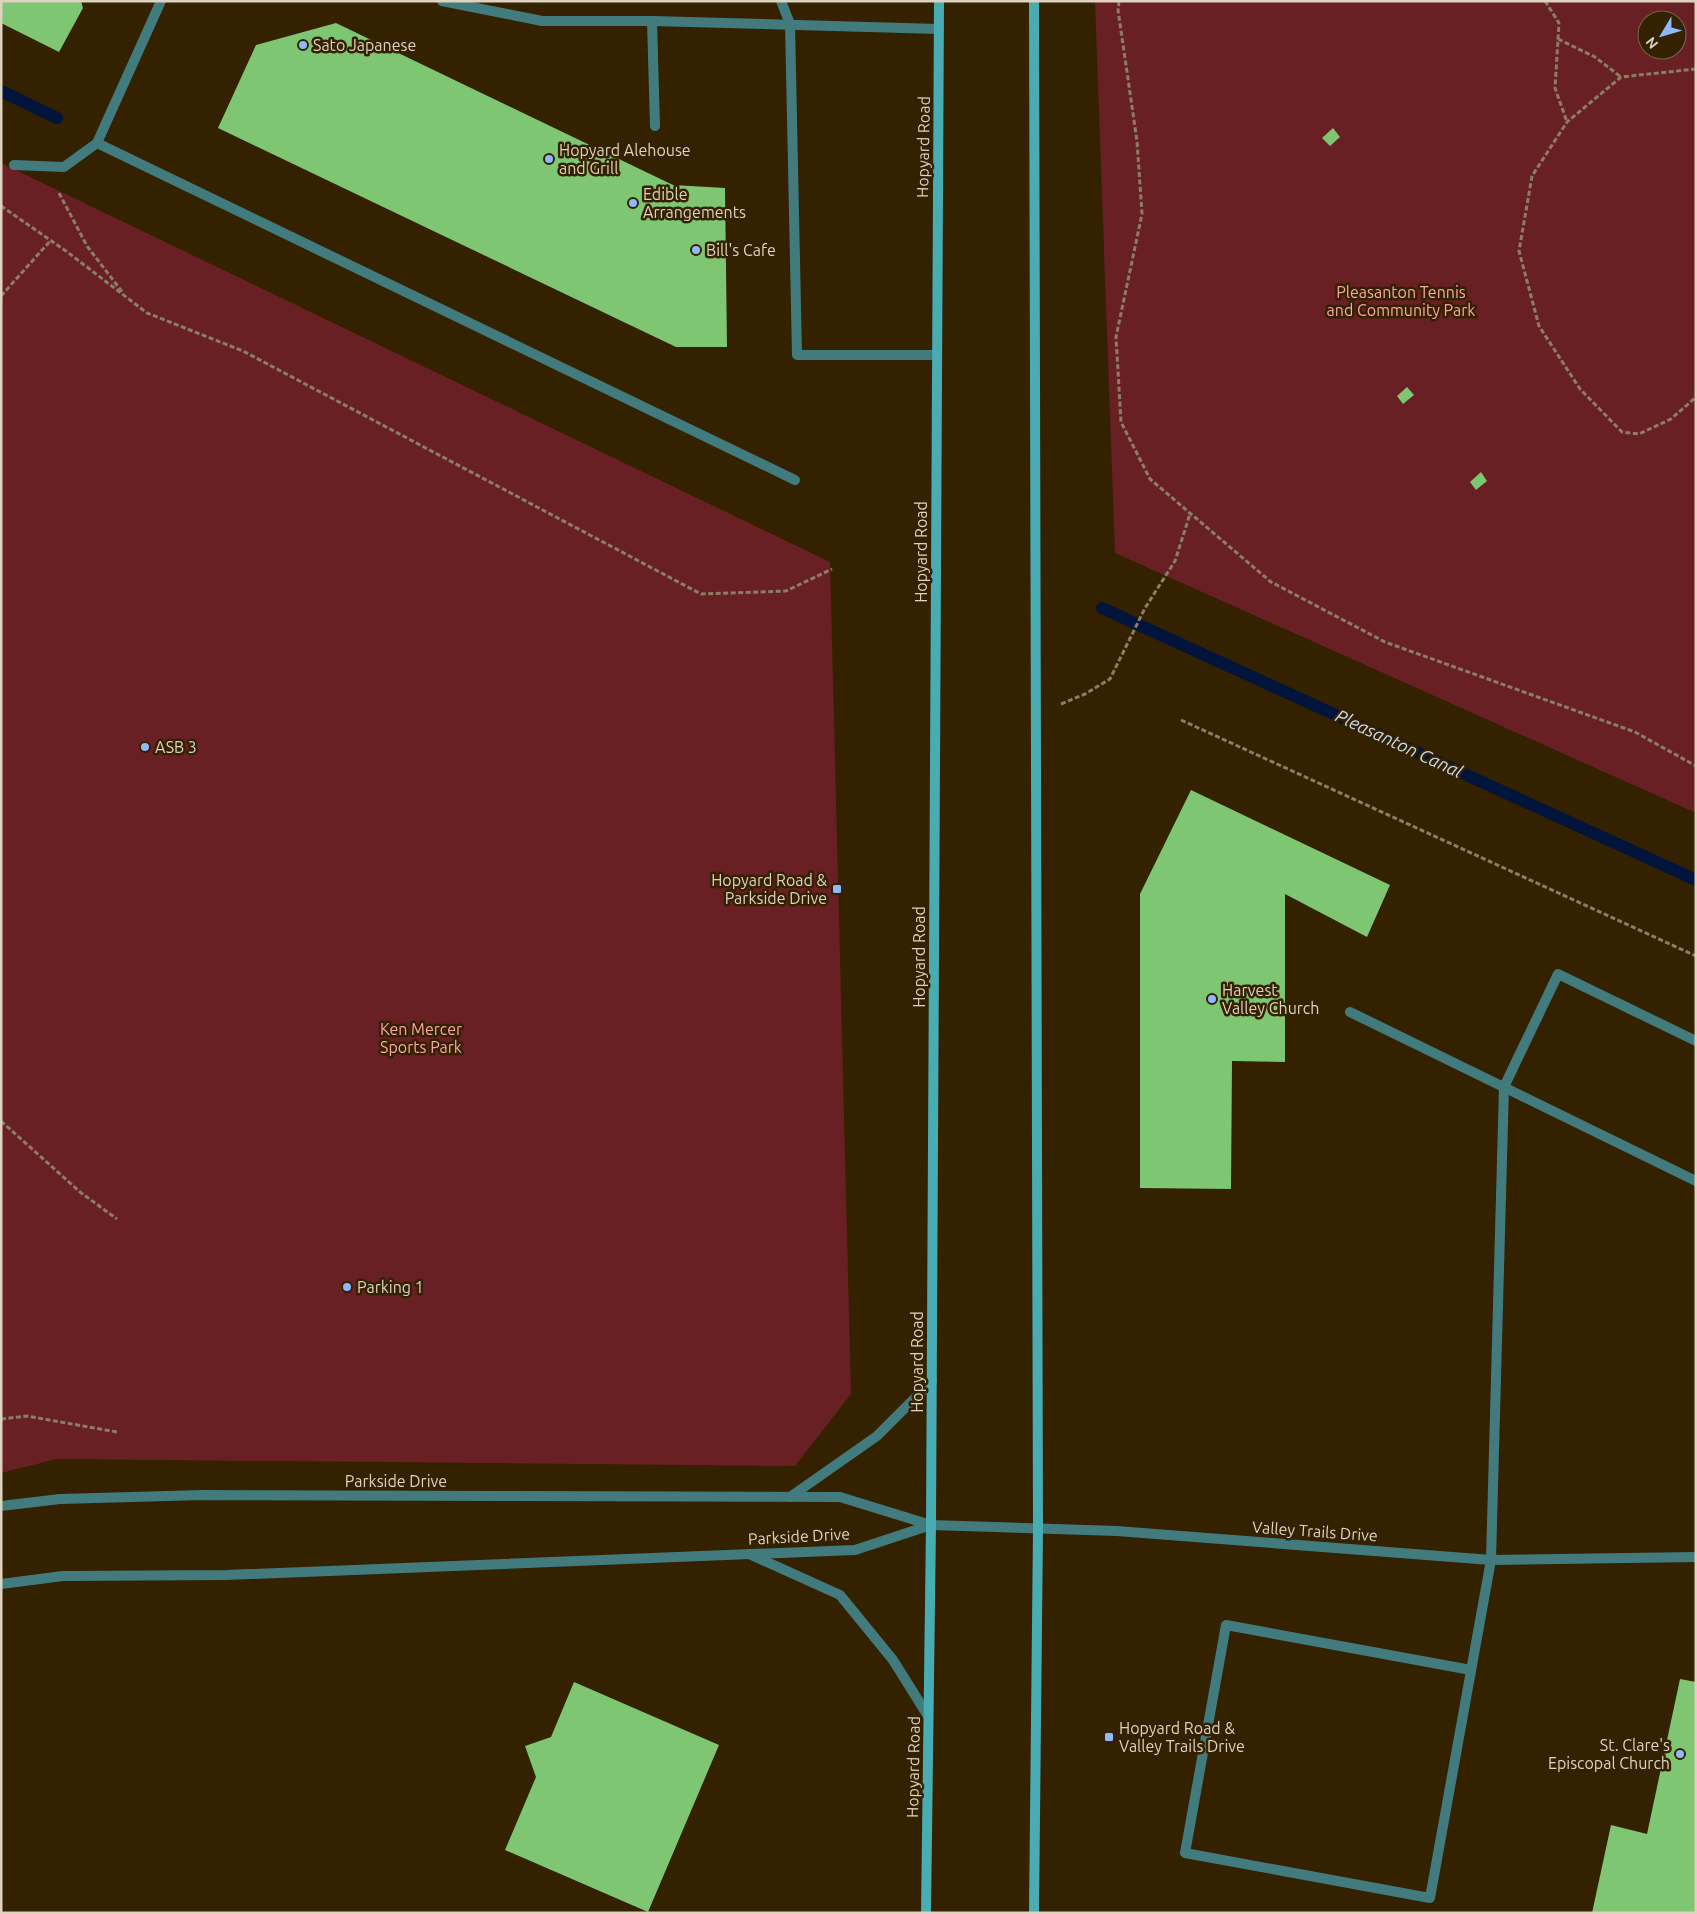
<svg xmlns="http://www.w3.org/2000/svg" width="1697" height="1914" viewBox="0 0 1697 1914" font-family="Ubuntu,sans-serif">
<style>
.green{fill:#682024;fill-rule:evenodd}
.lines{fill:none;stroke-linecap:round;stroke-linejoin:round}
.stream{stroke:#01143b;stroke-width:12}
.building{fill:#7fc672}
.path{stroke:#8c7d64;stroke-width:3;stroke-dasharray:5 2.5;stroke-linecap:butt}
.service{stroke:#417b7e;stroke-width:10}
.minor{stroke:#417b7e;stroke-width:10}
.tertiary{stroke:#417b7e;stroke-width:10}
.secondary{stroke:#48acb2;stroke-width:10}
.poi-dot{fill:#8fb8fd;stroke:#332100;stroke-width:2}
.labels{text-anchor:middle;stroke-width:5;stroke-linejoin:round;paint-order:stroke}
.poi-label{font-size:16px;fill:#ded2c0;stroke:#332100;text-anchor:start}
.street-label{font-size:16px;fill:#ded2c0;stroke:#332100}
.park-label{font-size:16px;fill:#faa6a5;stroke:#332100}
.water-label{font-size:18px;font-style:italic;fill:#cbd8ee;stroke:#332100}
</style>
<rect width="100%" height="100%" fill="#332100"/>
<g class="green">
<path d="M1095,1h601v812l-581,-260zM1647,20h30v30h-30z"/>
<polygon points="1,163 830,562 851,1394 795,1466 57,1459 1,1473"/>
</g>
<g class="lines">
<g class="stream">
<polyline points="1,91 57,118"/>
<polyline points="1102,608 1696,880"/>
</g>
</g>
<g class="building">
<polygon points="1,1 81,1 83,8 59,52 1,23"/>
<polygon points="336,23 673,185 725,188 727,347 676,347 218,128 256,45"/>
<polygon points="1333,128 1340,137 1330,146 1322,138"/>
<polygon points="1407,387 1414,395 1403,404 1397,396"/>
<polygon points="1481,472 1487,481 1476,490 1470,482"/>
<polygon points="1191,790 1390,885 1367,937 1285,894 1285,1062 1232,1061 1231,1189 1140,1188 1140,894"/>
<polygon points="1680,1679 1696,1682 1696,1913 1592,1913 1611,1825 1647,1834"/>
<polygon points="574,1682 719,1745 648,1912 505,1850 536,1777 525,1746 551,1737"/>
</g>
<g class="lines">
<g class="path">
<polyline points="1119,1 1118,10 1137,141 1142,214 1116,337 1121,422 1150,479 1271,582 1385,642 1635,732 1696,766"/>
<polyline points="1545,1 1559,23 1555,88 1567,122"/>
<polyline points="1558,39 1595,57 1621,77"/>
<polyline points="1696,69 1621,77 1567,122 1532,176 1519,251 1539,326 1580,389 1622,432 1639,434 1671,419 1696,397"/>
<polyline points="59,193 87,246 123,293"/>
<polyline points="1,206 66,251 147,313 243,351 701,594 786,591 832,569"/>
<polyline points="1,296 51,240"/>
<polyline points="1061,704 1085,694 1110,679 1145,608 1175,561 1190,514"/>
<polyline points="1181,720 1696,956"/>
<polyline points="1,1121 80,1192 117,1219"/>
<polyline points="1,1419 27,1416 117,1432"/>
</g>
<g class="service">
<polyline points="161,1 97,143 795,480"/>
<polyline points="442,1 542,21 652,21 939,29"/>
<polyline points="781,1 790,24 797,355 936,355"/>
<polyline points="652,21 655,126"/>
<polyline points="14,165 64,167 97,143"/>
<polyline points="1350,1012 1696,1181"/>
<polyline points="1471,1670 1226,1625 1185,1853 1430,1898 1491,1560 1504,1087 1558,974 1696,1041"/>
</g>
<g class="minor">
<polyline points="1,1506 60,1499 203,1495 840,1497 931,1525 1117,1531 1491,1560 1696,1557"/>
<polyline points="1,1584 63,1576 226,1575 855,1550 931,1525"/>
</g>
<g class="tertiary">
<polyline points="790,1497 877,1436 932,1381"/>
<polyline points="749,1554 840,1595 893,1660 928,1716"/>
</g>
<g class="secondary">
<polyline points="1034,1 1038,1529 1034,1913"/>
<polyline points="926,1913 931,1525 939,1"/>
</g>
</g>
<g class="poi-dot">
<circle cx="303" cy="45" r="5"/>
<circle cx="549" cy="159" r="5"/>
<circle cx="633" cy="203" r="5"/>
<circle cx="696" cy="250" r="5"/>
<circle cx="145" cy="747" r="5"/>
<rect x="832" y="884" width="10" height="10" rx="2.5"/>
<circle cx="1212" cy="999" r="5"/>
<circle cx="347" cy="1287" r="5"/>
<rect x="1104" y="1732" width="10" height="10" rx="2.5"/>
<circle cx="1680" cy="1754" r="5"/>
</g>
<g class="labels">
<g class="poi-label">
<text x="313" y="51">Sato Japanese</text>
<text x="559" y="156">Hopyard Alehouse<tspan x="559" dy="18">and Grill</tspan></text>
<text x="643" y="200">Edible<tspan x="643" dy="18">Arrangements</tspan></text>
<text x="706" y="256">Bill's Cafe</text>
<text x="155" y="753">ASB 3</text>
<text x="827" y="886" text-anchor="end">Hopyard Road &amp;<tspan x="827" dy="18">Parkside Drive</tspan></text>
<text x="1222" y="996">Harvest<tspan x="1222" dy="18">Valley Church</tspan></text>
<text x="357" y="1293">Parking 1</text>
<text x="1119" y="1734">Hopyard Road &amp;<tspan x="1119" dy="18">Valley Trails Drive</tspan></text>
<text x="1670" y="1751" text-anchor="end">St. Clare's<tspan x="1670" dy="18">Episcopal Church</tspan></text>
</g>
<g class="street-label">
<text transform="translate(923 147) rotate(-89)" y="6">Hopyard Road</text>
<text transform="translate(921 552) rotate(-90)" y="6">Hopyard Road</text>
<text transform="translate(919 957) rotate(-90)" y="6">Hopyard Road</text>
<text transform="translate(917 1362) rotate(-90)" y="6">Hopyard Road</text>
<text x="396" y="1487">Parkside Drive</text>
<text transform="translate(1315 1531) rotate(4)" y="6">Valley Trails Drive</text>
<text transform="translate(799 1536) rotate(-3)" y="6">Parkside Drive</text>
<text transform="translate(913 1767) rotate(-89)" y="6">Hopyard Road</text>
</g>
<g class="park-label">
<text x="1401" y="298">Pleasanton Tennis<tspan x="1401" dy="18">and Community Park</tspan></text>
<text x="421" y="1035">Ken Mercer<tspan x="421" dy="18">Sports Park</tspan></text>
</g>
<g class="water-label">
<text transform="translate(1399 744) rotate(25)" y="6">Pleasanton Canal</text>
</g>
</g>
<rect width="1697" height="1914" fill="none" stroke="#ded2c0" stroke-width="5"/>
<g transform="translate(1662 35) rotate(232)"><circle r="24" fill="#332100" stroke="#77684d"/>
<path d="M0-4L9 19L0 12L-9 19Z" fill="#8fb8fd"/>
<text y="-8" font-size="14" font-weight="bold" text-anchor="middle" fill="#ded2c0">N</text>
</g>
</svg>
